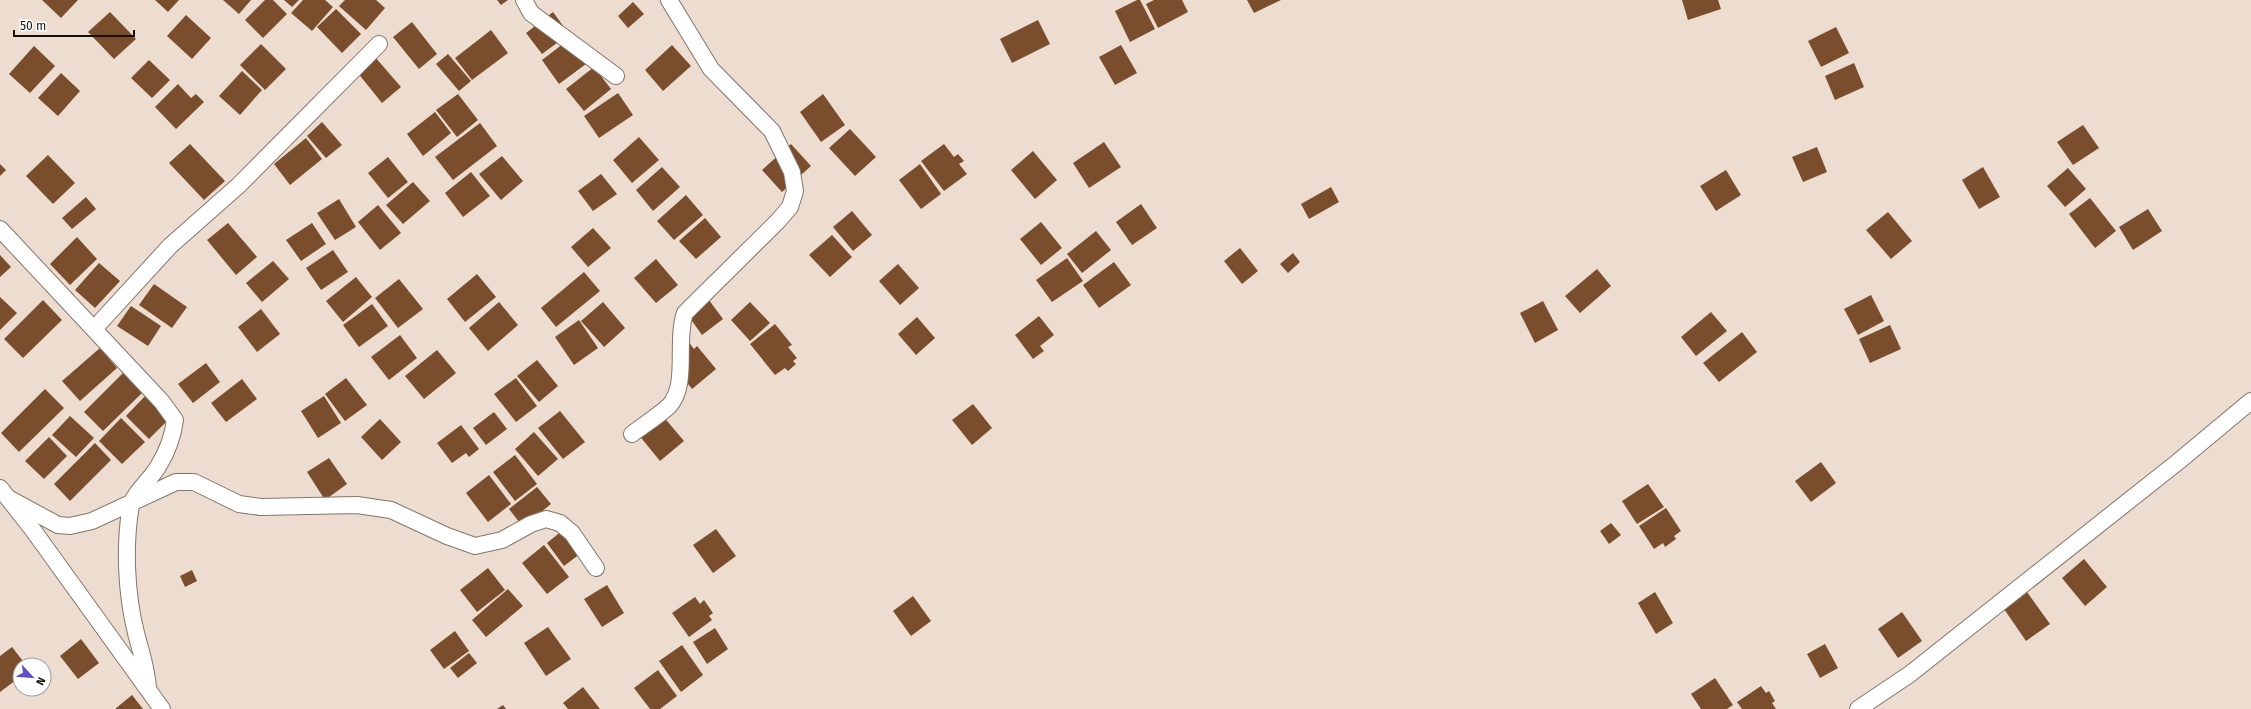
<svg xmlns="http://www.w3.org/2000/svg" width="2251" height="709" viewBox="0 0 2251 709" font-family="'Fira Sans',sans-serif">
<style>
.building{fill:#7a4e2c}
.lines{fill:none;stroke-linecap:round;stroke-linejoin:round}
.minor-casing{stroke:#84756a;stroke-width:18}
.minor{stroke:#fff;stroke-width:16}
</style>
<rect width="100%" height="100%" fill="#eddcd0"/>
<g class="building">
<polygon points="42,0 78,0 61,18"/>
<polygon points="155,0 179,0 168,12"/>
<polygon points="223,0 251,0 239,14"/>
<polygon points="265,0 273,0 287,14 263,38 245,20"/>
<polygon points="284,0 299,0 292,7"/>
<polygon points="303,0 325,0 333,7 312,31 291,13"/>
<polygon points="345,0 376,0 385,8 366,30 339,6"/>
<polygon points="497,0 508,0 501,5"/>
<polygon points="1137,0 1140,0 1155,29 1130,42 1115,11"/>
<polygon points="1154,0 1182,0 1188,12 1158,28 1146,4"/>
<polygon points="1247,0 1281,0 1254,13"/>
<polygon points="1682,0 1718,0 1721,9 1688,20"/>
<polygon points="633,2 644,14 628,28 618,16"/>
<polygon points="336,9 361,34 342,53 317,27"/>
<polygon points="110,12 136,39 114,59 88,32"/>
<polygon points="553,12 569,34 542,54 526,33"/>
<polygon points="186,15 211,38 192,59 167,36"/>
<polygon points="1038,20 1050,44 1012,63 1000,39"/>
<polygon points="412,22 437,54 419,69 393,37"/>
<polygon points="1836,27 1849,53 1821,67 1808,41"/>
<polygon points="491,30 508,53 472,80 455,58"/>
<polygon points="572,37 590,61 559,84 542,60"/>
<polygon points="261,44 286,69 265,90 240,65"/>
<polygon points="672,45 691,66 663,91 645,70"/>
<polygon points="1121,45 1137,73 1115,85 1099,57"/>
<polygon points="34,46 55,66 30,93 9,74"/>
<polygon points="448,54 471,81 459,91 436,64"/>
<polygon points="375,57 401,87 382,103 357,72"/>
<polygon points="149,60 170,80 152,98 131,78"/>
<polygon points="1854,63 1864,87 1835,100 1825,76"/>
<polygon points="594,67 611,89 584,111 566,89"/>
<polygon points="242,71 262,90 240,115 219,96"/>
<polygon points="61,73 80,91 58,116 38,98"/>
<polygon points="178,84 191,98 196,94 204,102 176,129 155,107"/>
<polygon points="618,93 633,115 599,138 584,116"/>
<polygon points="458,94 478,120 457,137 436,110"/>
<polygon points="823,94 845,125 821,142 800,112"/>
<polygon points="435,112 451,133 423,156 407,134"/>
<polygon points="322,122 342,145 326,158 307,136"/>
<polygon points="480,123 497,146 453,180 435,157"/>
<polygon points="2083,125 2099,148 2073,165 2057,142"/>
<polygon points="850,129 876,157 855,176 829,148"/>
<polygon points="639,137 659,160 632,183 613,160"/>
<polygon points="306,138 322,159 290,185 274,164"/>
<polygon points="1104,142 1121,167 1089,188 1073,163"/>
<polygon points="190,144 225,181 204,200 169,163"/>
<polygon points="791,144 811,166 782,192 762,170"/>
<polygon points="944,144 954,157 958,154 964,161 959,164 967,174 944,191 921,161"/>
<polygon points="1817,147 1827,172 1803,182 1792,157"/>
<polygon points="1033,151 1057,180 1035,199 1011,170"/>
<polygon points="48,155 75,183 53,204 26,176"/>
<polygon points="502,156 523,181 501,200 479,174"/>
<polygon points="388,157 408,182 388,198 368,173"/>
<polygon points="0,164 6,170 0,176"/>
<polygon points="920,164 941,194 921,209 899,180"/>
<polygon points="662,167 680,187 653,211 636,190"/>
<polygon points="1983,167 2000,197 1979,209 1962,180"/>
<polygon points="2068,168 2086,189 2065,207 2047,186"/>
<polygon points="1726,170 1741,195 1716,211 1700,186"/>
<polygon points="471,172 490,196 463,217 445,193"/>
<polygon points="601,174 617,194 593,211 578,191"/>
<polygon points="413,182 430,201 403,224 386,205"/>
<polygon points="1331,187 1339,202 1309,219 1301,204"/>
<polygon points="686,195 703,215 674,240 657,221"/>
<polygon points="86,197 96,209 72,229 62,218"/>
<polygon points="2090,198 2116,231 2095,248 2069,214"/>
<polygon points="339,199 356,227 335,240 317,213"/>
<polygon points="1141,204 1157,228 1132,245 1116,222"/>
<polygon points="378,205 401,233 380,250 358,222"/>
<polygon points="2148,209 2162,231 2133,250 2119,227"/>
<polygon points="852,211 872,235 853,251 833,227"/>
<polygon points="1888,212 1912,241 1891,259 1866,230"/>
<polygon points="705,218 721,237 696,259 679,241"/>
<polygon points="1041,222 1062,248 1041,265 1020,239"/>
<polygon points="228,223 257,257 236,275 207,240"/>
<polygon points="312,223 326,244 301,261 286,240"/>
<polygon points="593,228 611,248 588,267 571,247"/>
<polygon points="1096,231 1111,250 1082,273 1067,254"/>
<polygon points="832,235 852,257 830,277 809,255"/>
<polygon points="77,237 97,259 70,285 50,264"/>
<polygon points="1240,248 1258,271 1242,284 1224,261"/>
<polygon points="333,250 348,272 321,290 306,268"/>
<polygon points="1293,253 1300,262 1288,273 1280,264"/>
<polygon points="0,255 11,267 0,277"/>
<polygon points="1067,258 1083,281 1052,302 1036,280"/>
<polygon points="656,259 678,285 656,303 634,278"/>
<polygon points="273,261 289,279 262,302 246,283"/>
<polygon points="1114,262 1131,285 1099,308 1083,285"/>
<polygon points="99,263 120,281 95,308 75,290"/>
<polygon points="898,264 919,288 900,305 879,281"/>
<polygon points="1597,269 1611,286 1580,313 1565,296"/>
<polygon points="584,272 600,291 556,327 541,308"/>
<polygon points="477,274 496,297 465,322 447,299"/>
<polygon points="356,277 372,297 343,322 326,301"/>
<polygon points="399,279 423,309 398,328 375,298"/>
<polygon points="154,284 187,307 172,328 139,305"/>
<polygon points="1871,295 1884,321 1858,335 1844,309"/>
<polygon points="706,296 723,319 702,335 685,311"/>
<polygon points="0,297 17,313 0,330"/>
<polygon points="43,300 62,320 23,358 4,339"/>
<polygon points="1543,301 1558,330 1535,343 1520,313"/>
<polygon points="499,302 518,325 488,351 469,328"/>
<polygon points="603,302 625,328 604,347 581,321"/>
<polygon points="750,302 770,323 750,341 731,320"/>
<polygon points="372,304 388,326 359,347 343,325"/>
<polygon points="131,306 161,326 148,346 117,326"/>
<polygon points="261,309 280,334 257,352 238,327"/>
<polygon points="1711,312 1727,331 1696,356 1681,337"/>
<polygon points="1039,316 1054,335 1040,346 1044,351 1033,359 1015,335"/>
<polygon points="917,317 935,338 916,355 898,334"/>
<polygon points="579,320 598,348 574,365 555,337"/>
<polygon points="775,324 792,345 788,347 797,358 793,361 796,364 788,371 785,368 775,375 750,344"/>
<polygon points="1890,325 1901,349 1870,363 1859,339"/>
<polygon points="1742,332 1757,352 1719,382 1703,363"/>
<polygon points="400,335 417,358 389,380 371,357"/>
<polygon points="688,341 694,349 697,346 716,369 692,389 673,365"/>
<polygon points="100,348 117,368 80,401 62,381"/>
<polygon points="437,350 456,373 424,399 405,376"/>
<polygon points="537,360 558,386 539,402 517,376"/>
<polygon points="206,363 220,382 193,403 178,384"/>
<polygon points="123,373 142,393 103,431 84,412"/>
<polygon points="346,378 367,405 345,421 325,394"/>
<polygon points="516,378 537,406 516,422 494,394"/>
<polygon points="242,379 257,399 226,422 211,403"/>
<polygon points="45,389 64,408 19,452 1,433"/>
<polygon points="146,395 169,419 149,439 126,416"/>
<polygon points="324,396 341,423 318,438 301,411"/>
<polygon points="973,404 992,428 972,445 952,420"/>
<polygon points="560,411 585,442 563,459 538,428"/>
<polygon points="494,412 507,429 486,445 473,428"/>
<polygon points="662,415 684,441 660,461 638,434"/>
<polygon points="70,416 94,438 76,457 52,435"/>
<polygon points="121,418 145,442 122,464 99,441"/>
<polygon points="380,419 401,442 382,460 361,437"/>
<polygon points="461,425 479,449 469,457 466,453 452,463 437,443"/>
<polygon points="534,432 558,459 538,476 515,449"/>
<polygon points="49,437 67,456 44,479 25,461"/>
<polygon points="95,443 111,460 70,501 54,484"/>
<polygon points="515,455 537,484 515,501 493,472"/>
<polygon points="329,458 347,484 325,500 307,472"/>
<polygon points="1821,462 1836,483 1811,502 1795,481"/>
<polygon points="489,475 511,504 488,522 466,493"/>
<polygon points="1648,484 1664,507 1637,524 1622,501"/>
<polygon points="537,487 551,504 523,527 509,509"/>
<polygon points="1666,508 1681,531 1674,536 1676,539 1665,547 1663,543 1654,549 1639,526"/>
<polygon points="1611,523 1621,535 1609,544 1600,531"/>
<polygon points="568,526 585,550 564,566 547,543"/>
<polygon points="716,529 736,556 713,573 693,545"/>
<polygon points="544,545 569,577 547,594 522,563"/>
<polygon points="2084,559 2107,587 2085,606 2062,578"/>
<polygon points="488,568 505,590 477,612 460,590"/>
<polygon points="192,570 197,581 185,587 180,576"/>
<polygon points="607,585 624,613 602,627 584,599"/>
<polygon points="508,589 523,606 486,637 472,620"/>
<polygon points="1655,592 1673,623 1656,634 1638,603"/>
<polygon points="2027,592 2050,624 2026,641 2004,609"/>
<polygon points="913,596 931,621 911,636 893,611"/>
<polygon points="695,597 700,604 704,600 713,613 709,616 712,620 689,637 672,613"/>
<polygon points="1902,612 1922,641 1898,658 1878,629"/>
<polygon points="548,627 571,659 546,676 524,643"/>
<polygon points="715,628 728,649 707,664 693,642"/>
<polygon points="455,631 469,651 444,669 430,650"/>
<polygon points="81,639 99,663 78,679 60,656"/>
<polygon points="1825,644 1838,668 1820,678 1807,654"/>
<polygon points="682,645 703,675 681,692 659,661"/>
<polygon points="12,647 26,665 20,665 20,677 0,692 0,656"/>
<polygon points="469,653 477,663 458,678 450,668"/>
<polygon points="658,670 677,696 660,709 650,709 634,688"/>
<polygon points="1715,678 1733,705 1727,709 1701,709 1691,694"/>
<polygon points="1761,686 1766,693 1769,691 1775,701 1772,703 1776,709 1742,709 1737,702"/>
<polygon points="583,687 600,709 568,709 563,703"/>
<polygon points="132,695 143,709 115,709"/>
<polygon points="503,705 506,709 497,709"/>
</g>
<g class="lines">
<defs>
<g id="minor">
<polyline points="524,0 531,13 616,76"/>
<path d="M0,229l162,173 13,18c-2,15 -8,32 -16,45 -6,12 -25,28 -28,40 -7,40 -5,88 5,128 5,20 11,35 12,56"/>
<polyline points="94,329 170,246 239,185 379,44"/>
<path d="M632,434c12,-9 26,-18 37,-28 20,-21 6,-65 16,-93l93,-92 12,-14 5,-16 -3,-19 -20,-41 -61,-62 -42,-69"/>
<polyline points="0,488 33,530 162,709"/>
<polyline points="8,498 58,525 70,526 92,521 176,482 194,482 239,504 261,507 357,505 391,510 447,536 475,546 502,540 531,524 546,519 560,523 572,533 596,568"/>
<polyline points="1858,709 1910,674 2179,461 2251,401"/>
</g>
</defs>
<use href="#minor" class="minor-casing"/>
<use href="#minor" class="minor"/>
</g>
<g transform="translate(32 677) rotate(116)"><circle r="19" fill="#ffffff" stroke="#a19f9e"/>
<path d="M0-3L7 15L0 10L-7 15Z" fill="#5e50c9"/>
<text y="-6" font-size="11" font-weight="bold" text-anchor="middle" fill="#15100c">N</text>
</g>
<path d="M14 30v6h120v-6" fill="none" stroke="#15100c" stroke-width="2"/>
<text x="20" y="30" font-size="12" fill="#15100c" stroke="#ffffff" stroke-width="3" paint-order="stroke">50 m</text>
</svg>
